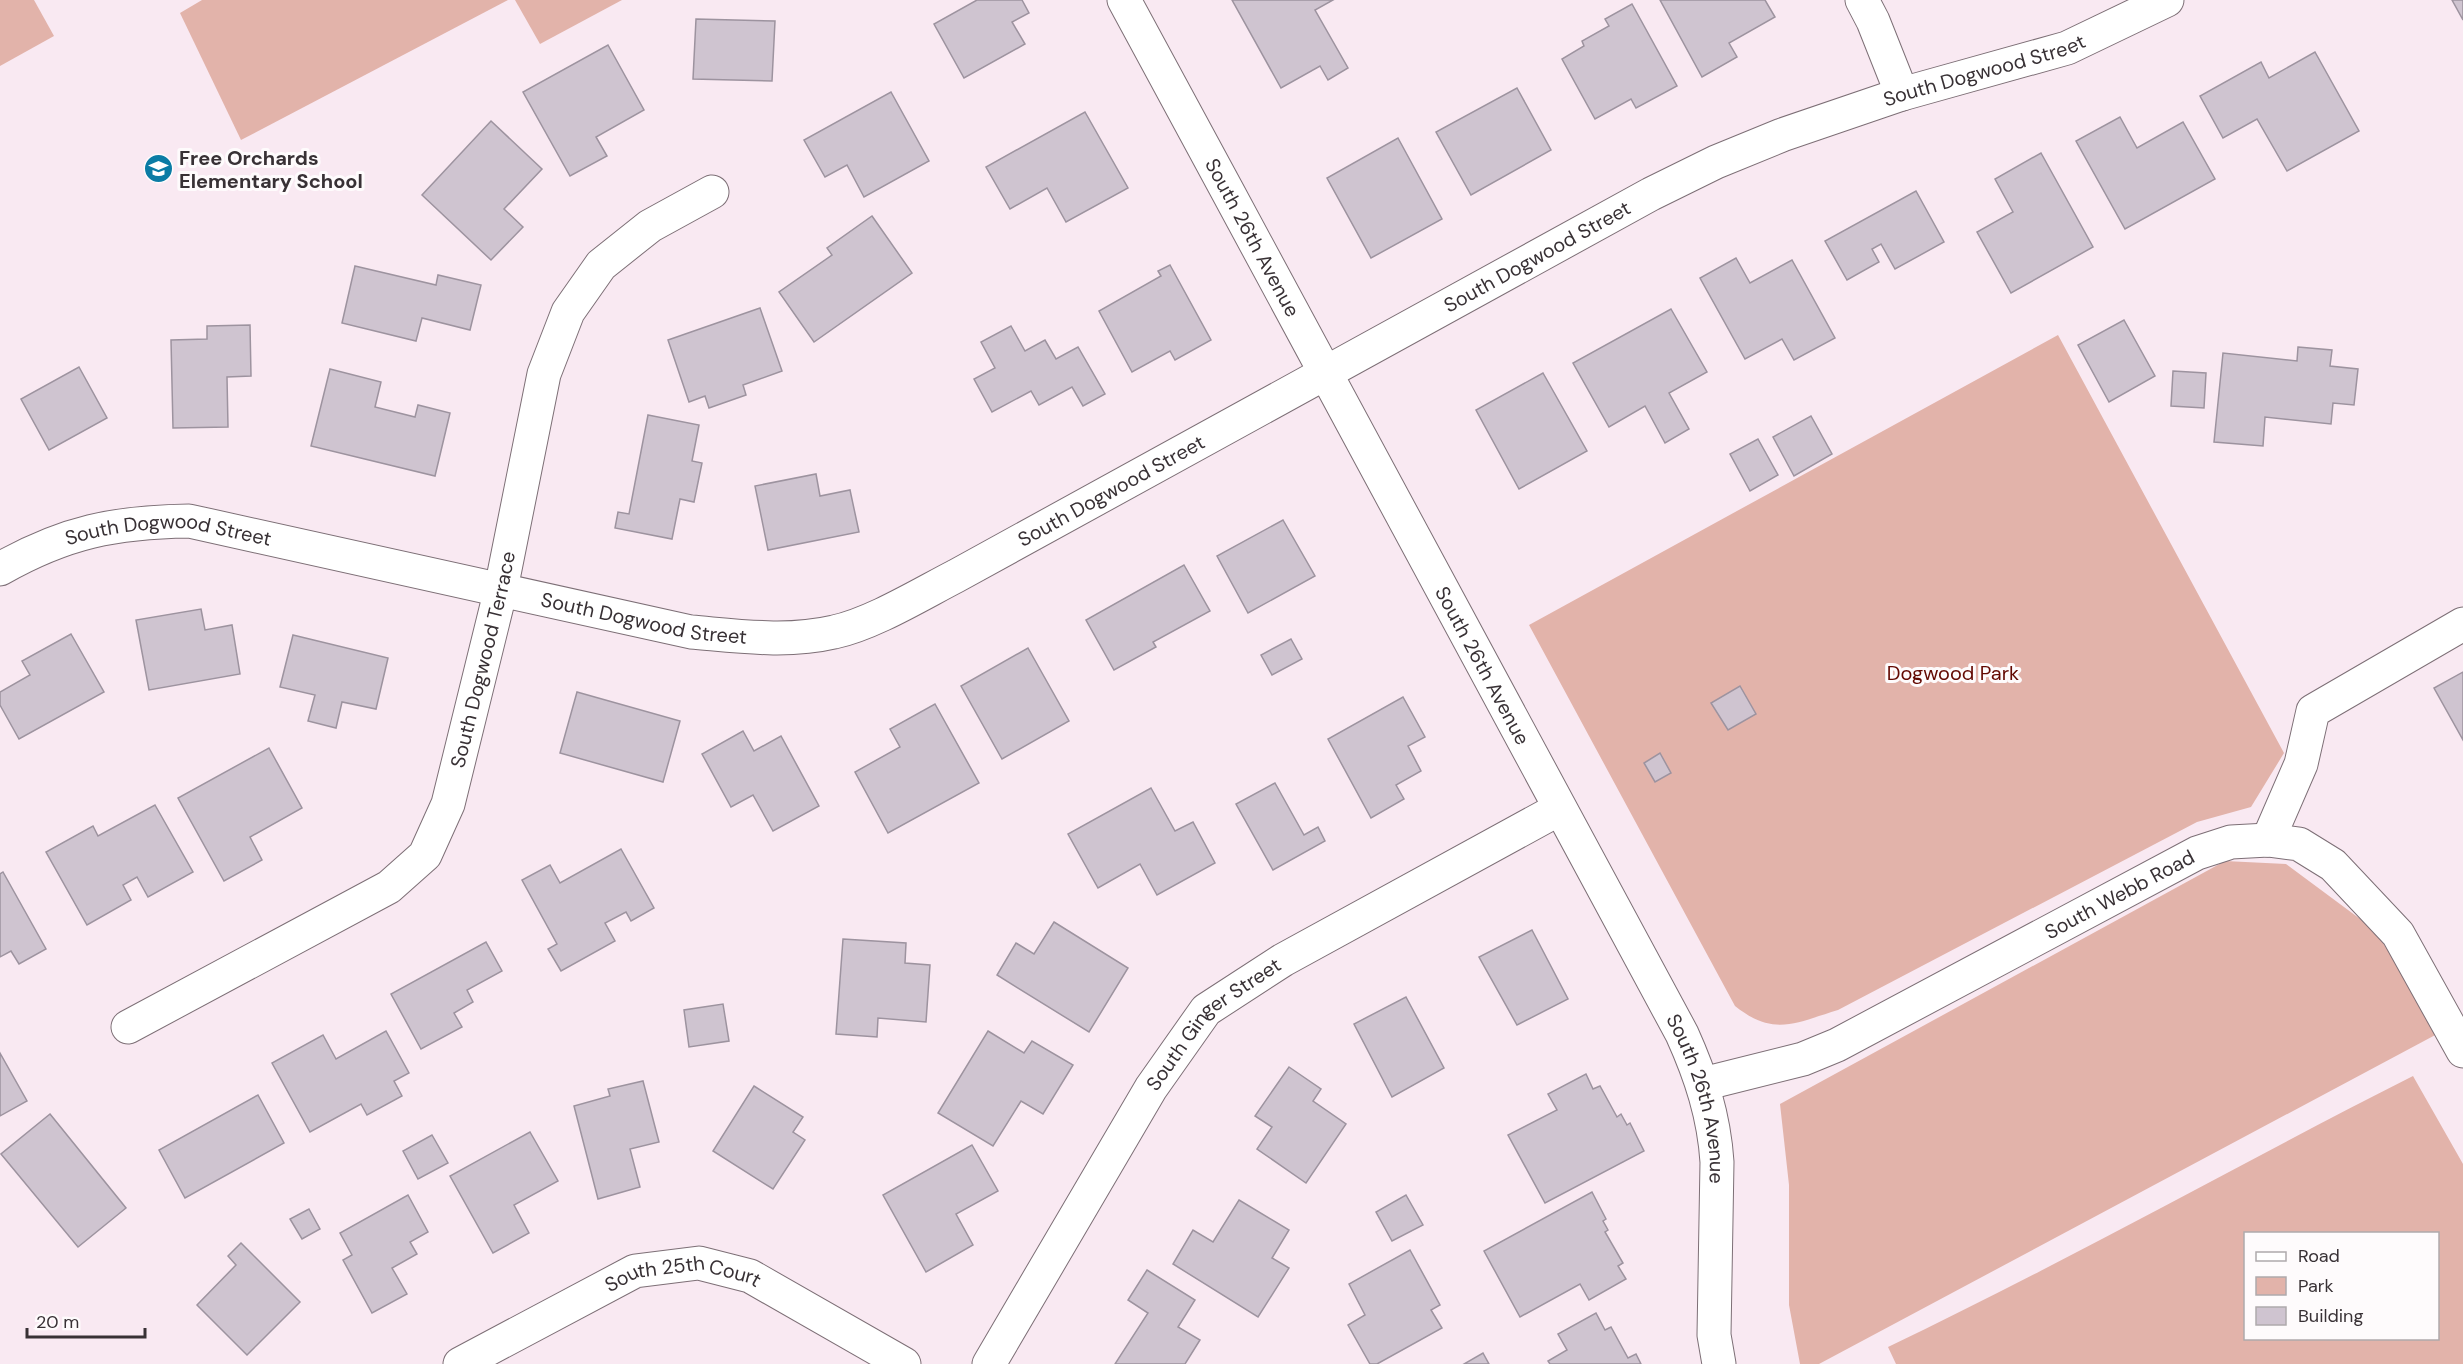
<svg xmlns="http://www.w3.org/2000/svg" width="2463" height="1364" viewBox="0 0 2463 1364" font-family="'DM Sans',sans-serif">
<style>
.green{fill:#e2b3aa;fill-rule:evenodd}
.building{fill:#cfc4d0;stroke:#9d939f;stroke-width:1.5}
.lines{fill:none;stroke-linecap:round;stroke-linejoin:round}
.minor-casing{stroke:#7d6f76;stroke-width:35}
.minor{stroke:#fff;stroke-width:33}
.labels{text-anchor:middle;stroke-width:6;stroke-linejoin:round;paint-order:stroke}
.street-label{font-size:20px;fill:#383135;stroke:#fefbfc}
.poi-label{font-size:20px;font-weight:bold;fill:#383135;stroke:#fefbfc;text-anchor:start}
.park-label{font-size:20px;fill:#630902;stroke:#fefbfc}
</style>
<rect width="100%" height="100%" fill="#f9e9f2"/>
<g class="green">
<polygon points="0,0 34,0 54,36 0,66"/>
<polygon points="202,0 508,0 241,140 180,13"/>
<polygon points="515,0 622,0 540,44"/>
<path d="M2058,335l226,418 -33,54 -54,15 -359,188c-43,13 -64,27 -103,-4l-206,-381z"/>
<polygon points="2225,861 2286,864 2375,930 2439,1033 1819,1364 1800,1364 1789,1305 1789,1185 1780,1104"/>
<path d="M2413,1076l50,88v200h-567l-8,-17c178,-85 349,-182 525,-271zM2246,1234h192v104h-192z"/>
</g>
<g class="building">
<polygon points="977,0 1022,0 1029,13 1012,22 1025,44 964,78 934,24"/>
<polygon points="1232,0 1333,0 1315,10 1348,68 1328,80 1320,66 1281,88"/>
<polygon points="1660,0 1765,0 1775,17 1729,43 1737,57 1702,77"/>
<polygon points="2452,0 2463,0 2463,20"/>
<polygon points="1632,4 1677,86 1636,108 1631,99 1595,119 1562,59 1584,46 1582,41 1609,26 1605,19"/>
<polygon points="696,19 775,21 772,81 693,79"/>
<polygon points="608,45 644,110 596,137 607,156 570,176 523,92"/>
<polygon points="2315,52 2359,131 2287,171 2257,119 2223,138 2200,96 2261,62 2269,78"/>
<polygon points="1517,88 1551,150 1471,195 1436,132"/>
<polygon points="891,92 929,161 864,197 847,165 825,177 804,140"/>
<polygon points="1085,112 1128,188 1066,222 1047,188 1010,209 986,167"/>
<polygon points="2120,117 2137,148 2183,122 2215,179 2125,229 2076,141"/>
<polygon points="491,121 542,169 504,209 523,227 491,260 422,195"/>
<polygon points="1398,138 1442,219 1371,258 1327,178"/>
<polygon points="2041,153 2093,247 2011,293 1977,232 2013,212 1995,179"/>
<polygon points="1916,191 1944,242 1895,269 1881,244 1872,249 1879,262 1847,280 1825,241"/>
<polygon points="872,216 912,273 814,342 779,292 832,255 827,248"/>
<polygon points="1736,258 1750,283 1792,260 1835,338 1794,360 1782,339 1745,359 1700,278"/>
<polygon points="1170,265 1211,340 1175,360 1170,351 1132,372 1099,311 1161,276 1158,271"/>
<polygon points="355,266 436,285 438,275 481,285 470,330 422,318 416,341 342,323"/>
<polygon points="760,308 782,371 743,385 746,395 709,408 705,396 689,402 668,340"/>
<polygon points="1671,309 1707,372 1669,393 1689,429 1665,443 1645,406 1609,427 1573,363"/>
<polygon points="2124,320 2155,376 2109,402 2078,345"/>
<polygon points="250,325 251,376 227,377 228,427 173,428 171,340 207,339 207,326"/>
<polygon points="1011,326 1025,351 1045,340 1056,359 1078,347 1105,394 1083,406 1072,387 1039,405 1031,391 992,412 974,379 995,368 981,342"/>
<polygon points="2298,347 2332,350 2330,366 2358,369 2354,405 2333,403 2331,424 2265,417 2263,446 2214,442 2223,353 2297,361"/>
<polygon points="79,367 107,418 49,450 21,399"/>
<polygon points="330,369 381,382 375,407 415,417 418,405 450,413 435,476 311,446"/>
<polygon points="2173,371 2206,373 2204,408 2171,406"/>
<polygon points="1543,373 1587,451 1519,489 1476,410"/>
<polygon points="648,415 699,425 692,461 702,463 694,502 680,499 672,539 615,528 618,512 629,514"/>
<polygon points="1811,416 1832,454 1794,476 1773,437"/>
<polygon points="1758,439 1778,475 1750,491 1730,454"/>
<polygon points="816,474 820,496 850,490 859,532 768,550 755,486"/>
<polygon points="1283,520 1315,576 1248,613 1217,556"/>
<polygon points="1184,565 1210,611 1153,642 1156,647 1114,670 1086,620"/>
<polygon points="201,609 205,630 232,625 240,674 149,690 136,620"/>
<polygon points="71,634 104,692 19,739 0,705 0,692 30,675 22,661"/>
<polygon points="293,635 388,658 376,709 342,702 336,728 308,721 315,695 280,687"/>
<polygon points="1291,639 1302,659 1272,675 1261,655"/>
<polygon points="1028,648 1069,721 1002,759 961,686"/>
<polygon points="2463,672 2463,740 2434,688"/>
<polygon points="1740,686 1756,714 1728,730 1711,703"/>
<polygon points="577,692 680,721 663,782 560,753"/>
<polygon points="1403,697 1425,737 1408,746 1421,771 1396,785 1404,799 1371,818 1328,739"/>
<polygon points="935,704 979,783 888,833 855,772 900,747 890,729"/>
<polygon points="743,731 754,751 781,736 819,806 773,831 753,795 731,807 702,754"/>
<polygon points="269,748 302,808 250,837 262,860 224,881 178,798"/>
<polygon points="1660,753 1671,773 1655,782 1644,763"/>
<polygon points="1275,783 1304,835 1318,827 1325,841 1273,870 1236,804"/>
<polygon points="1151,788 1175,831 1193,822 1215,863 1157,895 1140,864 1098,888 1068,834"/>
<polygon points="155,805 193,872 148,897 137,877 123,885 131,900 87,925 46,852 93,826 98,836"/>
<polygon points="621,849 654,908 631,921 626,912 605,923 615,941 561,971 548,949 557,944 522,880 550,865 560,883"/>
<polygon points="3,872 46,949 19,964 11,951 0,957 0,874"/>
<polygon points="1054,922 1128,968 1089,1032 997,975 1016,943 1034,954"/>
<polygon points="1532,930 1568,999 1517,1025 1479,957"/>
<polygon points="843,939 906,943 905,963 930,965 926,1022 878,1018 877,1037 836,1034"/>
<polygon points="486,942 502,971 467,990 473,1002 454,1013 462,1027 421,1049 391,994"/>
<polygon points="1406,997 1444,1068 1392,1097 1354,1024"/>
<polygon points="723,1004 729,1041 689,1047 684,1010"/>
<polygon points="386,1031 409,1073 394,1081 402,1096 367,1115 361,1104 310,1132 272,1063 323,1035 336,1059"/>
<polygon points="988,1031 1024,1053 1032,1041 1073,1065 1043,1114 1021,1101 993,1146 938,1113"/>
<polygon points="0,1053 27,1101 0,1116"/>
<polygon points="1289,1067 1321,1089 1313,1101 1346,1124 1306,1183 1257,1149 1272,1127 1255,1116"/>
<polygon points="1586,1074 1593,1089 1600,1086 1617,1117 1621,1114 1627,1125 1630,1123 1644,1151 1545,1203 1508,1135 1557,1110 1548,1094"/>
<polygon points="643,1081 659,1142 630,1149 640,1187 598,1199 574,1106 610,1096 608,1089"/>
<polygon points="754,1086 803,1117 793,1132 805,1140 773,1189 713,1151"/>
<polygon points="258,1095 284,1143 185,1198 159,1150"/>
<polygon points="50,1114 126,1208 78,1247 1,1154"/>
<polygon points="530,1132 558,1181 514,1205 529,1233 493,1253 450,1176"/>
<polygon points="432,1135 448,1163 418,1179 403,1151"/>
<polygon points="972,1145 998,1191 956,1214 973,1245 926,1272 883,1195"/>
<polygon points="1592,1192 1606,1219 1603,1221 1608,1230 1605,1232 1623,1263 1618,1266 1626,1279 1589,1300 1580,1284 1520,1317 1484,1251"/>
<polygon points="408,1195 428,1232 410,1242 417,1254 392,1268 407,1294 372,1313 343,1260 352,1255 340,1233"/>
<polygon points="1406,1195 1423,1225 1392,1241 1376,1212"/>
<polygon points="1239,1200 1289,1230 1272,1258 1289,1268 1258,1317 1173,1264 1193,1230 1213,1242"/>
<polygon points="309,1209 320,1229 302,1239 290,1219"/>
<polygon points="241,1243 300,1302 247,1355 197,1305 236,1265 228,1256"/>
<polygon points="1410,1250 1440,1305 1431,1310 1442,1328 1377,1364 1370,1364 1348,1325 1365,1315 1349,1284"/>
<polygon points="1147,1270 1195,1300 1178,1327 1200,1340 1185,1364 1115,1364 1148,1313 1128,1300"/>
<polygon points="1596,1313 1605,1330 1611,1327 1628,1358 1636,1354 1641,1364 1550,1364 1548,1361 1567,1350 1558,1334"/>
<polygon points="1483,1353 1489,1364 1464,1364"/>
</g>
<g class="lines">
<defs>
<g id="minor">
<path id="s1" d="M1124,0c187,344 370,690 558,1034 19,42 32,82 35,128l-3,173 5,29"/>
<polyline points="1862,0 1873,21 1902,94"/>
<path id="s2" d="M0,569c65,-37 115,-47 189,-48l502,111c48,4 96,11 143,0 38,-8 87,-38 122,-56l695,-382 65,-32 66,-27 120,-41 165,-46 100,-48"/>
<polyline points="2268,840 2301,764 2313,711 2463,624"/>
<path id="s3" d="M128,1027l261,-140 36,-32 23,-51 53,-215 43,-215 24,-62 33,-47 49,-39 62,-34"/>
<path id="s4" d="M1703,1084l100,-25 34,-14 360,-192 34,-11 37,-2 31,4 34,21 65,69 65,117"/>
<path id="s5" d="M460,1364l175,-93 64,-8 51,13 154,88"/>
<path id="s6" d="M989,1364l162,-276 55,-78 77,-50 276,-151"/>
</g>
</defs>
<use href="#minor" class="minor-casing"/>
<use href="#minor" class="minor"/>
</g>
<defs>
<symbol id="school-disc" viewBox="-11 -11 22 22"><circle r="9.5" fill="#0b7ca5" stroke="#fefbfc"/><path d="M0-5L7-2L0 1L-7-2ZM-4 1L0 2.5L4 1V4Q0 6-4 4Z" fill="#fff"/></symbol>
</defs>
<g fill-rule="evenodd">
<use href="#school-disc" x="142" y="152" width="33" height="33"/>
</g>
<g class="labels">
<g class="street-label">
<text dy="7" stroke="none"><textPath href="#s2" startOffset="2139">South Dogwood Street</textPath></text>
<text dy="7" stroke="none"><textPath href="#s1" startOffset="270">South 26th Avenue</textPath></text>
<text dy="7" stroke="none"><textPath href="#s2" startOffset="1653">South Dogwood Street</textPath></text>
<text dy="7" stroke="none"><textPath href="#s2" startOffset="1167">South Dogwood Street</textPath></text>
<text dy="7" stroke="none"><textPath href="#s2" startOffset="177">South Dogwood Street</textPath></text>
<text dy="7" stroke="none"><textPath href="#s2" startOffset="663">South Dogwood Street</textPath></text>
<text dy="7" stroke="none"><textPath href="#s3" startOffset="549">South Dogwood Terrace</textPath></text>
<text dy="7" stroke="none"><textPath href="#s1" startOffset="756">South 26th Avenue</textPath></text>
<text dy="7" stroke="none"><textPath href="#s4" startOffset="460">South Webb Road</textPath></text>
<text dy="7" stroke="none"><textPath href="#s6" startOffset="411">South Ginger Street</textPath></text>
<text dy="7" stroke="none"><textPath href="#s1" startOffset="1242">South 26th Avenue</textPath></text>
<text dy="7" stroke="none"><textPath href="#s5" startOffset="246">South 25th Court</textPath></text>
</g>
<g class="poi-label">
<text x="179" y="165">Free Orchards<tspan x="179" dy="23">Elementary School</tspan></text>
</g>
<g class="park-label">
<text x="1953" y="680">Dogwood Park</text>
</g>
</g>
<rect x="2244" y="1232" width="195" height="108" fill="#fefbfc" stroke="#afaaac" stroke-width="1.5"/>
<rect x="2256" y="1252" width="30" height="9" fill="#ffffff" stroke="#afaaac" stroke-width="1.5"/>
<text x="2298" y="1262" font-size="18" fill="#383135">Road</text>
<rect x="2256" y="1277" width="30" height="18" fill="#e2b3aa" stroke="#afaaac" stroke-width="1.5"/>
<text x="2298" y="1292" font-size="18" fill="#383135">Park</text>
<rect x="2256" y="1307" width="30" height="18" fill="#cfc4d0" stroke="#afaaac" stroke-width="1.5"/>
<text x="2298" y="1322" font-size="18" fill="#383135">Building</text>
<path d="M27 1328v9h118v-9" fill="none" stroke="#383135" stroke-width="3"/>
<text x="36" y="1328" font-size="18" fill="#383135" stroke="#fefbfc" stroke-width="4.5" paint-order="stroke">20 m</text>
</svg>
